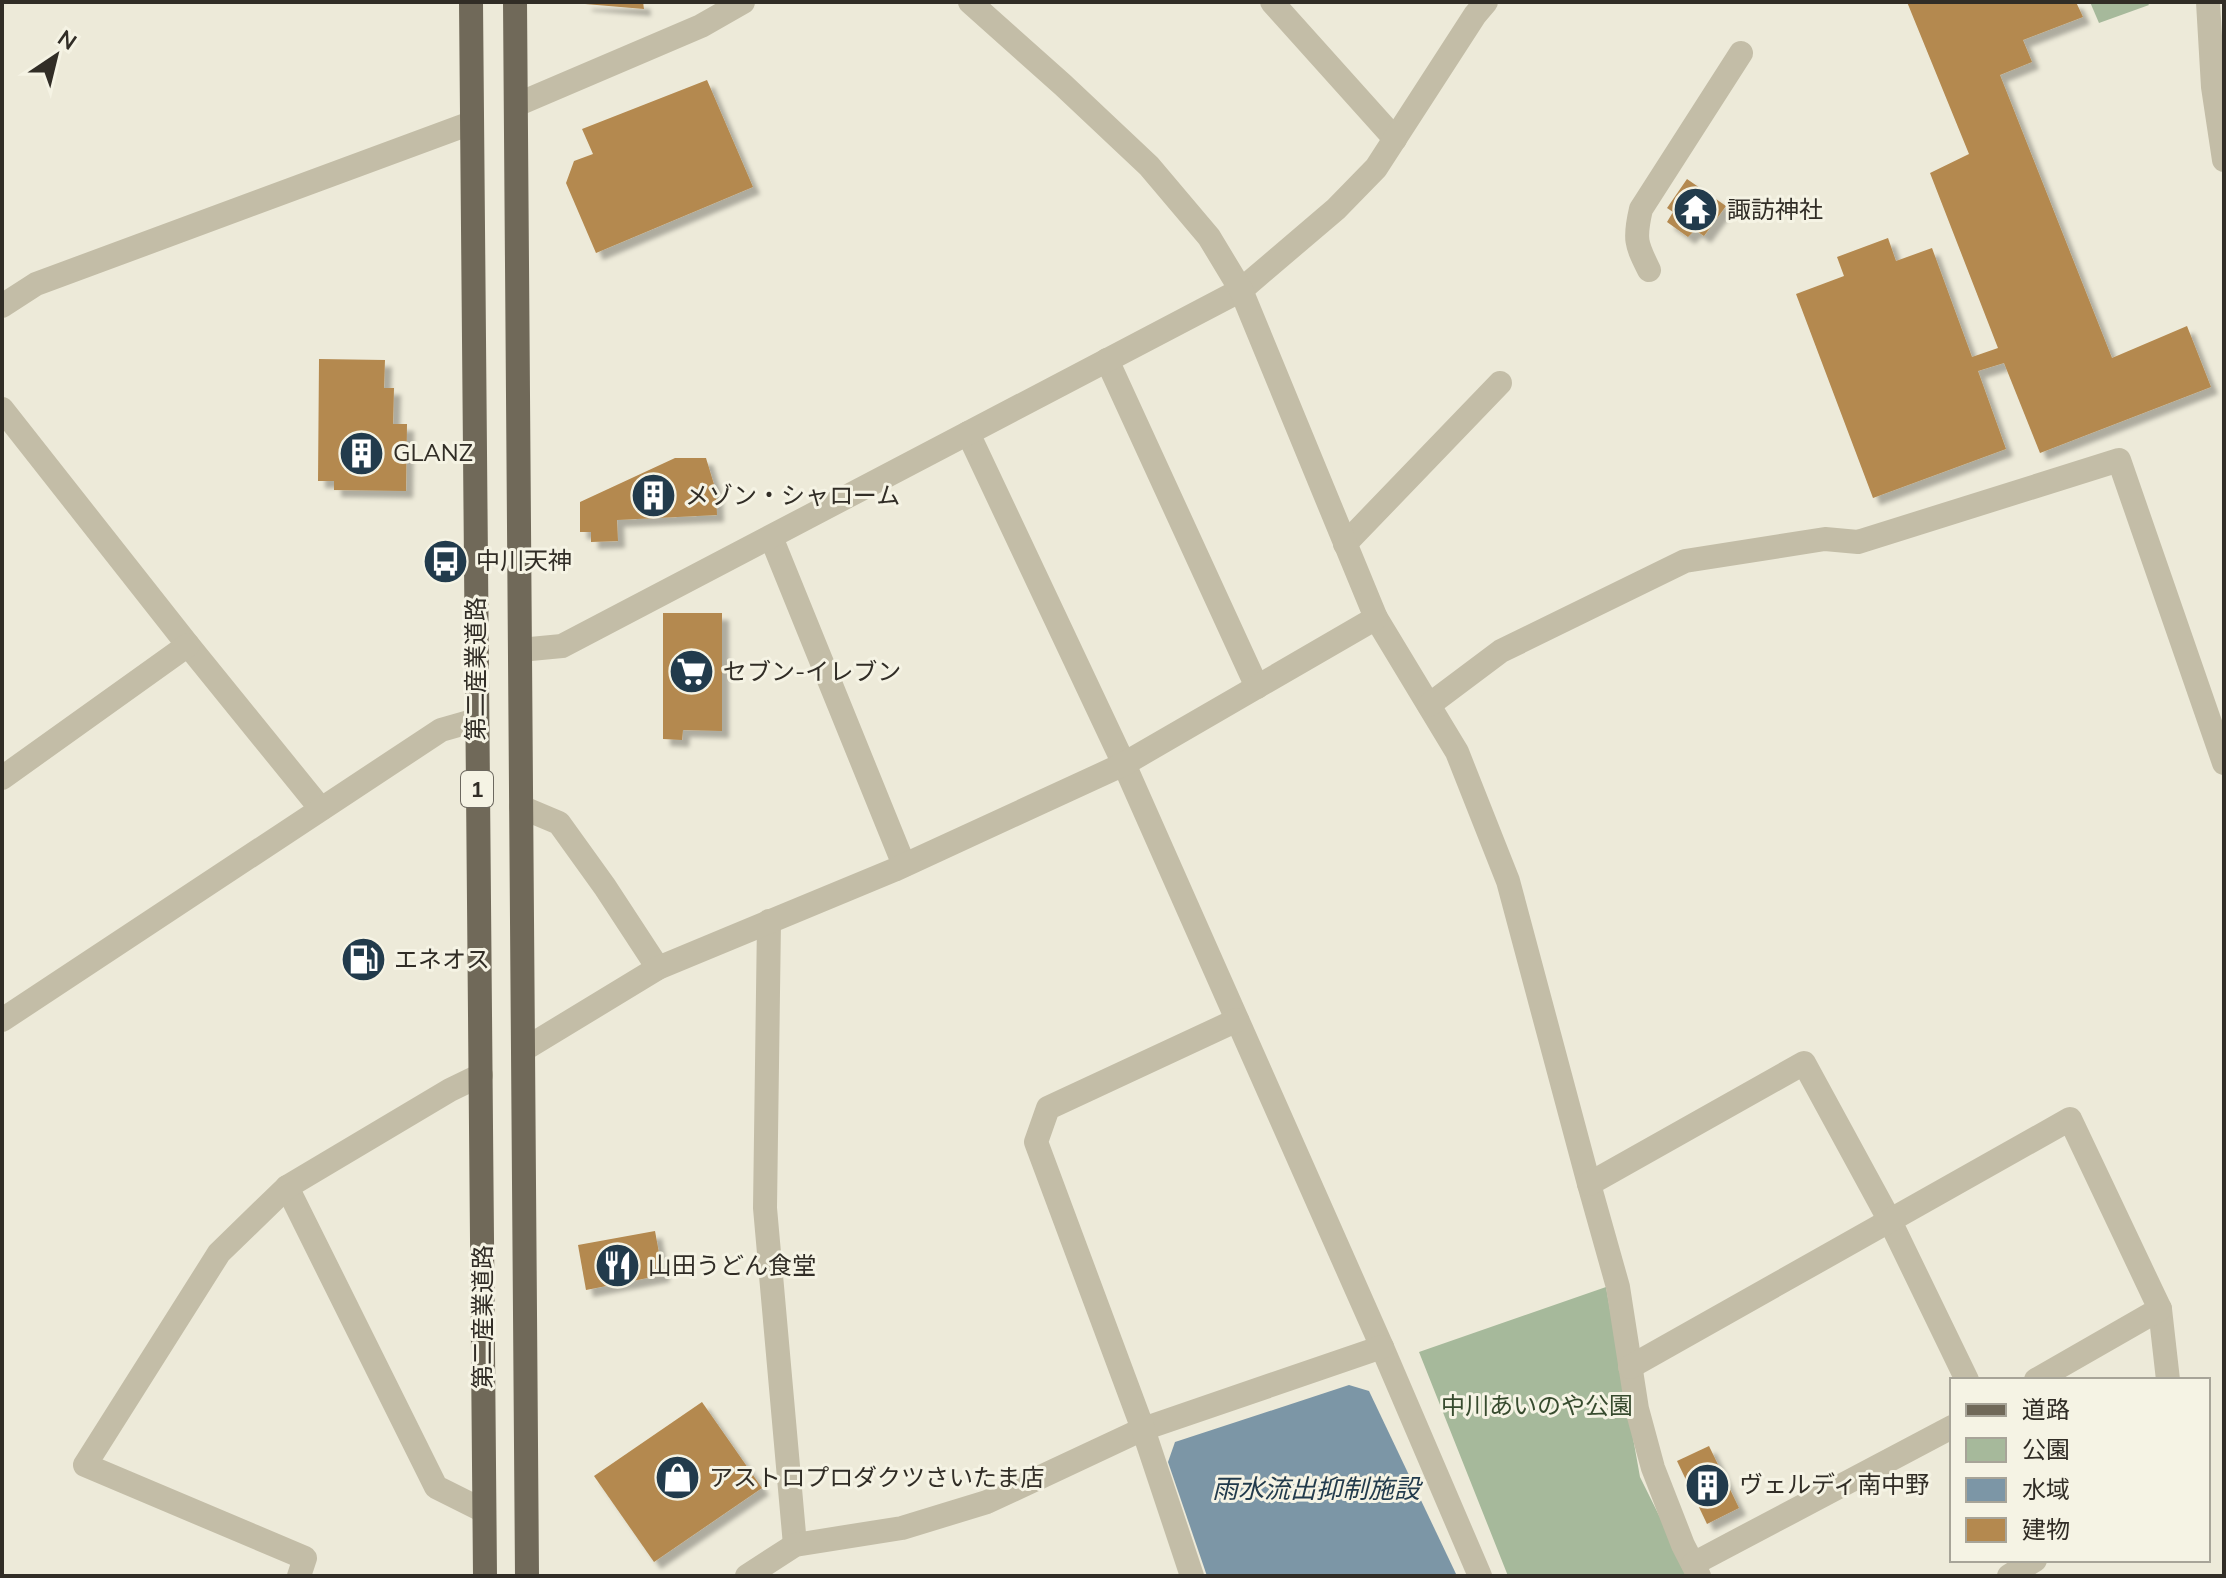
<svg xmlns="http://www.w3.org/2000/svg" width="2226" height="1578" viewBox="0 0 2226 1578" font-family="Mulish,'Noto Sans JP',sans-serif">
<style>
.green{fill:#a6b99b}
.water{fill:#7c96a6}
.building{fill:#b4894f;filter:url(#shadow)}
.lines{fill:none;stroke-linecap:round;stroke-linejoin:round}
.minor{stroke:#c3bda7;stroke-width:24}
.major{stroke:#706959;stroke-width:24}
.labels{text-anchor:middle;stroke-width:6;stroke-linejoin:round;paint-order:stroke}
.shield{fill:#f5f3e4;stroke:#6c685f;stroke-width:2}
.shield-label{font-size:22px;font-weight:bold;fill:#312d26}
.poi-label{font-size:24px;fill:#312d26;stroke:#f5f3e4;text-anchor:start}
.street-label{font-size:24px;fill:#312d26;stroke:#f5f3e4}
.park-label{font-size:24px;fill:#374b2e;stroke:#f5f3e4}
.water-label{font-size:26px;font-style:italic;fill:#223b4c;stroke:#f5f3e4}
</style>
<defs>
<filter id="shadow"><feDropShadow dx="7" dy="7" stdDeviation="2" flood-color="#0004"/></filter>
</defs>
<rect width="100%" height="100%" fill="#edead9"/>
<g class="green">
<polygon points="2090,2 2147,2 2149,5 2099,23"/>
<polygon points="1606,1287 1640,1477 1689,1576 1508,1576 1419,1352"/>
</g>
<polygon class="water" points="1349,1385 1369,1391 1457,1576 1207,1576 1168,1462 1175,1442"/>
<g class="building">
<polygon points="585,2 643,2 644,9 585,4"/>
<polygon points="1907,2 2076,2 2083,17 2023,40 2032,62 2000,75 2112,358 2187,326 2211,387 2040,453 2004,363 1978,371 2006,449 1873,498 1796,294 1844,276 1837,257 1888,238 1896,261 1932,248 1972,357 1998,348 1930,173 1969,154"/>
<polygon points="707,80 753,187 596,253 566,183 574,161 593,154 582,129"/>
<polygon points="1687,179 1726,206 1704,236 1695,230 1688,237 1667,222 1673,212 1667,208"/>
<polygon points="319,359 385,360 384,388 394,388 393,424 407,424 406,491 334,490 334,481 318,481"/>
<polygon points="675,458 706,458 716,491 717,515 617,520 618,541 591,542 591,532 580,532 580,502"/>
<polygon points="663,613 722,613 722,731 683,730 682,740 663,739"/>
<polygon points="655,1231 663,1275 586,1290 578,1245"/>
<polygon points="702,1402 762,1488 654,1562 594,1476"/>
<polygon points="1709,1446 1739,1508 1707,1524 1677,1461"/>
</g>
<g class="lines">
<g class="minor">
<polyline points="1272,2 1395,139"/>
<polyline points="2208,2 2213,87 2224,160"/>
<polyline points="516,105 701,26 743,2"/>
<path d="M1649,270c-13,-26 -15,-31 -8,-61l100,-156"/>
<polyline points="2,306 36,284 471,123"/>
<polyline points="1107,360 1257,687"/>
<polyline points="2,409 188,645 321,809"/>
<polyline points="968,433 1124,764 1382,1347 1480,1576"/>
<polyline points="771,537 904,865"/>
<polyline points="1345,544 1500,383"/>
<polyline points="1376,618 1457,752 1508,881 1589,1184 1618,1287 1637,1409 1653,1468 1683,1545 1699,1576"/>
<polyline points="520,650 562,646 1241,290 1336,209 1376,168 1475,15 1486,2"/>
<polyline points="1429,705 1501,651 1685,561 1825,539 1858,542 2119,460 2224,763"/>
<polyline points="2,778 188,645"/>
<polyline points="521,807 559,823 605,887 658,968"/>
<polyline points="769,921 765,1208 795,1545"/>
<polyline points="2,1020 441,730 476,720"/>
<polyline points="523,1050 658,968 894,870 1124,764 1376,618 1241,290 1209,237 1149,166 1063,85 970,2"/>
<polyline points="1589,1184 1804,1063 1890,1221 1967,1380"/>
<polyline points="287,1187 436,1487 484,1511"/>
<polyline points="2160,1309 2168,1380"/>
<polyline points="1630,1367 2070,1119 2160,1309 2036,1380"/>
<polyline points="1693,1564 1952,1427"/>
<polyline points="299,1576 305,1558 85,1465 219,1253 287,1187 450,1090 481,1075"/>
<polyline points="747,1576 795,1545 902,1528 987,1502 1143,1429 1382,1347"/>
<polyline points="1192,1576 1143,1429 1036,1142 1048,1108 1237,1020"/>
<polyline points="2009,1576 2035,1560"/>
</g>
<g class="major">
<polyline points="471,2 485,1576"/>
<polyline points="515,2 527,1576"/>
</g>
</g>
<defs>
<symbol id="temple-disc" viewBox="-11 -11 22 22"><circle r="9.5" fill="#223b4c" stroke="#f5f3e4"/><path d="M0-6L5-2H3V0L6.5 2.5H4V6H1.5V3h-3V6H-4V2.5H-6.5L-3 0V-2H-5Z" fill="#fff"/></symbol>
<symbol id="building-disc" viewBox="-11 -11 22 22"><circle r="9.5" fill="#223b4c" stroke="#f5f3e4"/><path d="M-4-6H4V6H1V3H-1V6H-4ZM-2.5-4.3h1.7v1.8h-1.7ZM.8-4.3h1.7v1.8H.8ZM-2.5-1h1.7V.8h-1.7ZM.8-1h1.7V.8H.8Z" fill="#fff"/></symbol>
<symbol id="bus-disc" viewBox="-11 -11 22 22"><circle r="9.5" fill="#223b4c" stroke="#f5f3e4"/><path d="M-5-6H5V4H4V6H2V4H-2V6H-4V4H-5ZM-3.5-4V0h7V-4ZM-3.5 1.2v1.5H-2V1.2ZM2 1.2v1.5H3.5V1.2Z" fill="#fff"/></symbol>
<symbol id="supermarket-disc" viewBox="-11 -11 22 22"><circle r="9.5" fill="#223b4c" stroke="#f5f3e4"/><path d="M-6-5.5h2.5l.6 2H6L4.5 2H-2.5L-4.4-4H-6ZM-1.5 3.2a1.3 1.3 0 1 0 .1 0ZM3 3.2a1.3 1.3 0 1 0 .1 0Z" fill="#fff"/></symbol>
<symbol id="fuel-disc" viewBox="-11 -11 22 22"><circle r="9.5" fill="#223b4c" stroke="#f5f3e4"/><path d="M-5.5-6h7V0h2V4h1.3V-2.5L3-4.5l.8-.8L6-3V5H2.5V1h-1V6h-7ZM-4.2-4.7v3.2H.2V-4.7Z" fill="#fff"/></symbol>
<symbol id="restaurant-disc" viewBox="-11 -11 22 22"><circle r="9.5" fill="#223b4c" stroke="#f5f3e4"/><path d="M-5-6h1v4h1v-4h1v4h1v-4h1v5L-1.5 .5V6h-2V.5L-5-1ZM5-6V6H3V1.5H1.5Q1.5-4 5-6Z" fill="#fff"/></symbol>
<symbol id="shop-disc" viewBox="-11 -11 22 22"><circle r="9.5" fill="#223b4c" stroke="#f5f3e4"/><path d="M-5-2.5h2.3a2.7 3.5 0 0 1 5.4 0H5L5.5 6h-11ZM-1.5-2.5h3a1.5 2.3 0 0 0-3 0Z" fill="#fff"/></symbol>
</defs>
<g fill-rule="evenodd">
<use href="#temple-disc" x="1670" y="184" width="51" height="51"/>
<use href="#building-disc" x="336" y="428" width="51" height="51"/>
<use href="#building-disc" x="628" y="470" width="51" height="51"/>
<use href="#bus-disc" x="420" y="536" width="51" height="51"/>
<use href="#supermarket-disc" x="666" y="646" width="51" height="51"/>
<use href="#fuel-disc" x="338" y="934" width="51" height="51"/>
<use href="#restaurant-disc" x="592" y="1240" width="51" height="51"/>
<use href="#shop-disc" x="652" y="1452" width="51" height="51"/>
<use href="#building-disc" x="1682" y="1460" width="51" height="51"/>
</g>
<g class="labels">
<rect class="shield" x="461" y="771" width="32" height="36" rx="6"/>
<g class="shield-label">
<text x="477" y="797">1</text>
</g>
<g class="poi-label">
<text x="1727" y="218">諏訪神社</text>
<text x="393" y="461">GLANZ</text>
<text x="685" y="504">メゾン・シャローム</text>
<text x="476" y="569">中川天神</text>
<text x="723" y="680">セブン-イレブン</text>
<text x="394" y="968">エネオス</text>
<text x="648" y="1274">山田うどん食堂</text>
<text x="709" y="1486">アストロプロダクツさいたま店</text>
<text x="1739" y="1493">ヴェルディ南中野</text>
</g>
<g class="street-label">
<text transform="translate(476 669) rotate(-90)" y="8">第二産業道路</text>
<text transform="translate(483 1317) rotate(-90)" y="8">第二産業道路</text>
</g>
<g class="park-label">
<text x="1537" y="1414">中川あいのや公園</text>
</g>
<g class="water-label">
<text x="1316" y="1498">雨水流出抑制施設</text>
</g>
</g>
<rect width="2226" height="1578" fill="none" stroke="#312d26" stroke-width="8"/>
<rect x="1950" y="1378" width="260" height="184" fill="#f5f3e4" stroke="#a7a498" stroke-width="2"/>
<rect x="1966" y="1404" width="40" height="12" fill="#706959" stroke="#a7a498" stroke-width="2"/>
<text x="2022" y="1418" font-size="24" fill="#312d26">道路</text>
<rect x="1966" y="1438" width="40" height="24" fill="#a6b99b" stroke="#a7a498" stroke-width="2"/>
<text x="2022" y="1458" font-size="24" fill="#312d26">公園</text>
<rect x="1966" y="1478" width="40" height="24" fill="#7c96a6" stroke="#a7a498" stroke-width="2"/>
<text x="2022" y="1498" font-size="24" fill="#312d26">水域</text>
<rect x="1966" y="1518" width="40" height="24" fill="#b4894f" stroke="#a7a498" stroke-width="2"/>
<text x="2022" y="1538" font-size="24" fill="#312d26">建物</text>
<g transform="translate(56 56) rotate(35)" stroke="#f5f3e4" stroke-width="6" paint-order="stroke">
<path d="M0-6L14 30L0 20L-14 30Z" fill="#312d26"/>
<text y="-12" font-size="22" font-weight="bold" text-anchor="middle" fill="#312d26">N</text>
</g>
</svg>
